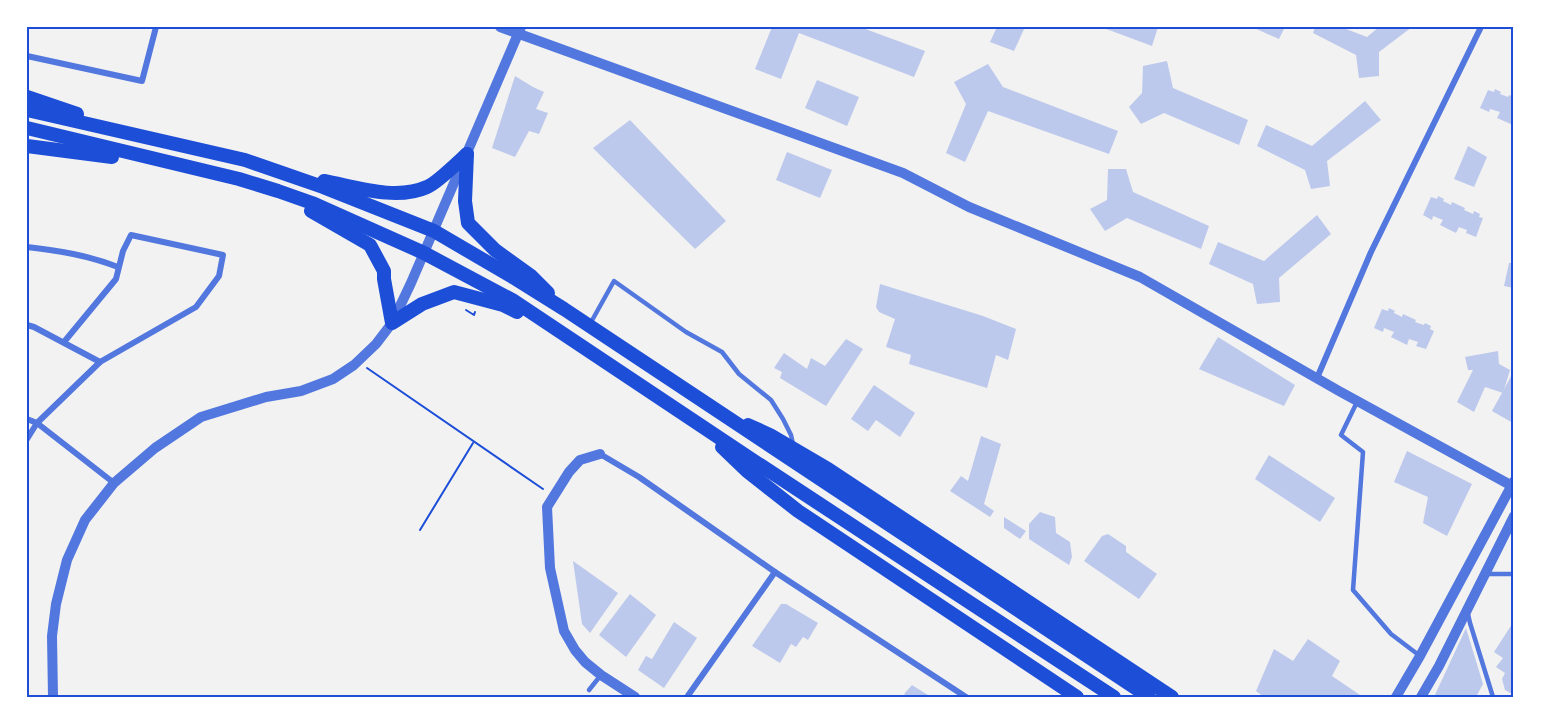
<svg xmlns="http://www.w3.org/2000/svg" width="1541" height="724" viewBox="0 0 1541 724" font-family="'Sofia Sans Condensed',sans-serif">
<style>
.building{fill:#bdc9ec}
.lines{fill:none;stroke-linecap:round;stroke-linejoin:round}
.path{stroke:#1d4ed8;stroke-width:2}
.service{stroke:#5277de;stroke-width:4.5}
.minor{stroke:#5277de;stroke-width:6}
.tertiary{stroke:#5277de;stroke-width:10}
.trunk{stroke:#1d4ed8;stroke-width:14}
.neatline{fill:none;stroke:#1d4ed8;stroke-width:2}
</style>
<rect width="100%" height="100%" fill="#f2f2f2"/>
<g class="building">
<polygon points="772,27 860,27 925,51 914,77 799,33 781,79 755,69"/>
<polygon points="997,27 1025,27 1014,51 990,42"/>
<polygon points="1101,27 1158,27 1152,46"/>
<polygon points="1252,27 1285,27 1279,39"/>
<polygon points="1315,27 1341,27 1367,37 1379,27 1412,27 1379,52 1379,76 1359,78 1356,55 1313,33"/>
<polygon points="1167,61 1173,88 1248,120 1239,145 1164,113 1141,124 1129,107 1142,93 1143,66"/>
<polygon points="988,64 1003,87 1118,131 1109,154 988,111 965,162 946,153 966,104 954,82"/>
<polygon points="515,76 533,87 544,92 536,109 548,113 539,134 529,131 515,157 492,148"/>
<polygon points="817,80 859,97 847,126 805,108"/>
<polygon points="1495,89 1501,92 1500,94 1508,97 1509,95 1514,97 1513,125 1497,118 1500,112 1490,109 1489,112 1480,108 1488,90 1494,92"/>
<polygon points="1365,101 1381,120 1327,161 1330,186 1311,189 1305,170 1257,146 1266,125 1312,146"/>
<polygon points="630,120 726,221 695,249 593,148"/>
<polygon points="1468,146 1487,157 1474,187 1454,179"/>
<polygon points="787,152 832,170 820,198 776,180"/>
<polygon points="1108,169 1126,169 1133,192 1209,226 1201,249 1127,218 1105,231 1090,209 1107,200"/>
<polygon points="1438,196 1444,199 1443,201 1451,205 1452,202 1465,208 1464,210 1473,214 1474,211 1480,214 1479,217 1483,218 1476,237 1466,233 1467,230 1459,227 1456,233 1440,225 1443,220 1433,216 1432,220 1423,215 1431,197 1437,199"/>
<polygon points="1317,215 1331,234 1279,278 1280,302 1257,304 1253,284 1209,264 1218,242 1264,261"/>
<polygon points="1509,263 1514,263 1514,288 1504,286"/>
<polygon points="880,284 983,316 1016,329 1008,360 996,355 987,388 909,364 911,355 886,347 895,319 879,312 876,307"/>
<polygon points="1389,308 1395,311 1394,313 1402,317 1403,314 1416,320 1415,322 1424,325 1425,323 1431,326 1430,329 1434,331 1426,349 1416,346 1418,342 1409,339 1407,345 1391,337 1394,332 1384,328 1383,332 1374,328 1382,309 1388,311"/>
<polygon points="1218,337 1295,385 1284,406 1199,369"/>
<polygon points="846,339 863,349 826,406 780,378 782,372 774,368 784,353 807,369 811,358 825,366"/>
<polygon points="1498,351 1499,364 1510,370 1503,393 1485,387 1474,412 1457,402 1473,370 1468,370 1465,357"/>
<polygon points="1514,371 1514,421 1513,423 1492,411"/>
<polygon points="874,385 915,413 900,437 876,420 868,431 851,419"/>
<polygon points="981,436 1001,444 984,504 994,511 990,517 950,491 961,476 968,481"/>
<polygon points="1407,451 1472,484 1447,536 1423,523 1428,497 1394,482"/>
<polygon points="1269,455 1335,498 1320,522 1255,479"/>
<polygon points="1040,512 1055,517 1056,533 1070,542 1072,557 1069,565 1029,539 1029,524"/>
<polygon points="1004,517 1026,531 1020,539 1004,528"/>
<polygon points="1108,534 1126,546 1126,552 1157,574 1139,599 1084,561 1102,536"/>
<polygon points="573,561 618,593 590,633 582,624"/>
<polygon points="630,594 656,615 626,657 599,635"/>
<polygon points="781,604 786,604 818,623 808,640 803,637 796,647 791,644 780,663 752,646"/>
<polygon points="1514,621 1514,693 1512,694 1505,690 1502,679 1505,673 1496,667 1503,658 1494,652"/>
<polygon points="674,622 697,638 664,688 638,670 646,656 652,659"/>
<polygon points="1466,628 1483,684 1476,697 1434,697"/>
<polygon points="1308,639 1340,661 1332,676 1363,697 1264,697 1256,691 1274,649 1293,661"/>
<polygon points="912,685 931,697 908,697 904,694"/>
</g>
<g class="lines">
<g class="path">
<polyline points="466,310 474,315 475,312"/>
<polyline points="367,368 543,489"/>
<polyline points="420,530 473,443"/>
</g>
<g class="service">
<polyline points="590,324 614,281 686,332 722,352 739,374 771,400 783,419 791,435 793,444"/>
<polyline points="1357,402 1341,435 1363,452 1353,590 1391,634 1420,656"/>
<polyline points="1485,574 1514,574"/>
<polyline points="1468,614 1470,623 1493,697"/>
<polyline points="589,690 601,675"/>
</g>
<g class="minor">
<polyline points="27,56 142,81 156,27"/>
<path d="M27,247c33,4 60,8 91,20"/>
<polyline points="27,325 34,327 100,362"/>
<polyline points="1317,378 1371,252 1481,27"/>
<polyline points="27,419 37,423 114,483"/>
<polyline points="27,439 37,423 100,362 196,307 219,276 223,255 131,235 123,251 116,279 64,342"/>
<polyline points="600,454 639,477 775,572 966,697"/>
<polyline points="687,697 775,572"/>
</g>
<g class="tertiary">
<polyline points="500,27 903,173 969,207 1140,277 1339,391 1514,487"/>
<polyline points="600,454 580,460 569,472 547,507 550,568 564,631 575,650 585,662 601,675 635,697"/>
<polyline points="53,697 52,636 56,604 67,560 85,520 114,483 155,448 201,417 266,397 301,391 333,379 354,365 376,344 392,323 411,283 521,27"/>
<polyline points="1396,697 1420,656 1514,481"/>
<polyline points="1421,697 1439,666 1514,516"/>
</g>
<g class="trunk">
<polyline points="27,97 77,114"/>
<polyline points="27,110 245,160 323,187 434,231 516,279 564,309 1149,697"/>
<polyline points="27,128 239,179 278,191 312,203 424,253 514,301 754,461 1114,697"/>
<polyline points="27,146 112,157"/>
<polyline points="467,154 465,201 468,223 495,250 531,276 548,293"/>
<path d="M324,181c32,6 72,20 103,6 10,-4 31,-25 40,-33"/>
<polyline points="311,211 370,245 384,271 384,279 392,323 422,304 454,292 503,305 517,312"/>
<polyline points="748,425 770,435 828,469 1172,697"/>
<polyline points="722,447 747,471 798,511 1077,697"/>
</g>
</g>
<rect width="1541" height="724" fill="none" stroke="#ffffff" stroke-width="57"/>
<rect x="28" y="28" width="1484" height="668" class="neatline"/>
</svg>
